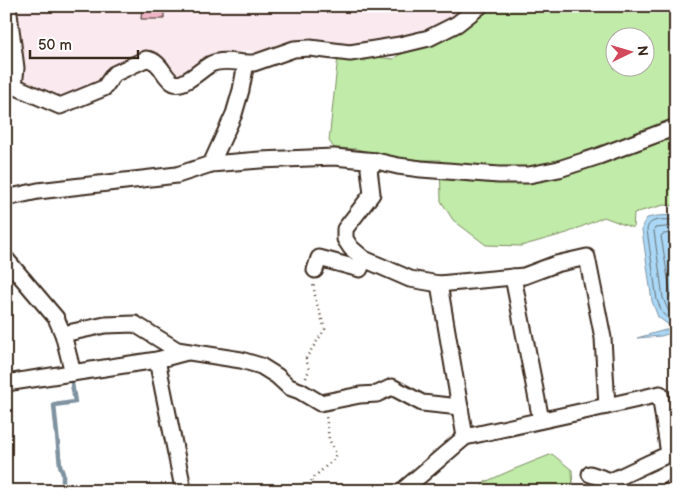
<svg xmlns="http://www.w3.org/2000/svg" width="682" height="497" viewBox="0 0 682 497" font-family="'Balsamiq Sans',sans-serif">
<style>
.built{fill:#fae9ee}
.green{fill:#c0eba8;stroke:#7e8a63;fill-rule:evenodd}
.water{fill:#aad8f6;stroke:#7e92a0}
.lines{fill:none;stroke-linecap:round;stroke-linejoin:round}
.shore{stroke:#677074;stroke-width:1}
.stream{stroke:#7e92a0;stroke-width:4.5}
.building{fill:#f0b6c7;stroke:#3b2a1e}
.minor-casing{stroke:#3b2a1e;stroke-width:19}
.path{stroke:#3b2a1e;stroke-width:2.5;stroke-dasharray:1 4;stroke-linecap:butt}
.minor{stroke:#fff;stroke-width:15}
</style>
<rect width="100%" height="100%" fill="#fff"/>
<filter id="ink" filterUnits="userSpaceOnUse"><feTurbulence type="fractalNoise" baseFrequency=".02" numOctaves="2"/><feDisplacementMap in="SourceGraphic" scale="10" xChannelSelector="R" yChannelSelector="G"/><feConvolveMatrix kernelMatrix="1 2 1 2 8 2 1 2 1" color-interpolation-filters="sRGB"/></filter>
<g filter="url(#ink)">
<polygon class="built" points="14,6 470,6 445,25 421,36 254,58 251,50 207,59 178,79 160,60 59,100 20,83"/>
<g class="green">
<path d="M489,6h187v200l-12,-1 -30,8 -1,15 -29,-11 -37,16 -46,13 -35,-1 -33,-25 -12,-19 -1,-41h-38l-46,-11 -22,-1 -5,-7 9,-85 28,5 2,-5 25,3c13,-10 29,-11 43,-18 19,-9 36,-23 53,-35zM614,38h30v30h-30z"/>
<polygon points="552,454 572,470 573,491 478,491 485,482 512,470"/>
</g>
<polygon class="water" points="676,215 676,340 671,333 661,336 637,338 669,329 670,326 658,317 652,301 642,230 643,224 647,218 657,216"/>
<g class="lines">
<g class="shore">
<path d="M676,220c-10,0 -28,-3 -29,10l10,70 6,14 11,9 2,7"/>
<polyline points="676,226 655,228 654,231 663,298 668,310 676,316"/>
<polyline points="676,233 663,234 661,236 671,296 674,305 676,307"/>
</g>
<g class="stream">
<polyline points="6,55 8,73 6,75"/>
<polyline points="63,491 63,474 60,465 54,405 75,402 71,377"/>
</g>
</g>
<polygon class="building" points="142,6 164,6 164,19 141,19"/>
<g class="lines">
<defs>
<g id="minor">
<path d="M8,6l8,62 -2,18 46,20 44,-18 10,-14 32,-15c2,0 5,1 7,2 9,4 12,18 21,22 11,4 28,-15 37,-19 10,-5 24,-2 35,-1"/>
<polyline points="376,161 369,169 372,194 345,229 345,239 351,248 364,259 410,279 439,284 524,276 556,264 587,257 603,338 607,406 465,437 402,491"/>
<polyline points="211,164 234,114 241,90 246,63 254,63 294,49 310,48 350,53 400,45 429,38 457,24 480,6"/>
<polyline points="6,198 38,191 177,175 211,164 260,160 334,157 376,161 398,166 421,169 499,175 529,175 559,169 599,156 676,127"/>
<polyline points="6,259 56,318 63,334 73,373"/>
<polyline points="315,270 319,258 360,269 364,259"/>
<polyline points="513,277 541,420"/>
<polyline points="439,284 465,437"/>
<polyline points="63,334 105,325 135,324 177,350 241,360 261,366 277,376 289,387 300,391 320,403 360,395 377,394 392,387 422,403 460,407"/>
<polyline points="157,360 182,483"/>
<polyline points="6,383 157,360 187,352"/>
<polyline points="590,474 611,481 649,463 669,454 660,394 607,406"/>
<polyline points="669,491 676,486"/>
</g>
</defs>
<use href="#minor" class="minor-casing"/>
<g class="path">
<polyline points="306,378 309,370 306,358 325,329 316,301 313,284"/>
<polyline points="309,491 312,479 334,459 336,453 329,439 326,416"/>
</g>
<use href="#minor" class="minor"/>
</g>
</g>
<rect width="682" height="497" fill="none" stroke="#fff" stroke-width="25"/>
<rect x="12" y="12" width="657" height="472" fill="none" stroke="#3b2a1e" stroke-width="2" filter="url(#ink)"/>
<g transform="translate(630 52) rotate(85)"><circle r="24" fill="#ffffff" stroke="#b1aaa5"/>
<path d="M0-4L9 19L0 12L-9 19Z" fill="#d1495b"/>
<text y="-8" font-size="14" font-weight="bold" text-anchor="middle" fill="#3b2a1e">N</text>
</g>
<path d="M30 50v8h108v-8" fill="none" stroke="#3b2a1e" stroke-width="2.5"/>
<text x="38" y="50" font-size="15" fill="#3b2a1e" stroke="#ffffff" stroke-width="4" paint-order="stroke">50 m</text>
</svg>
